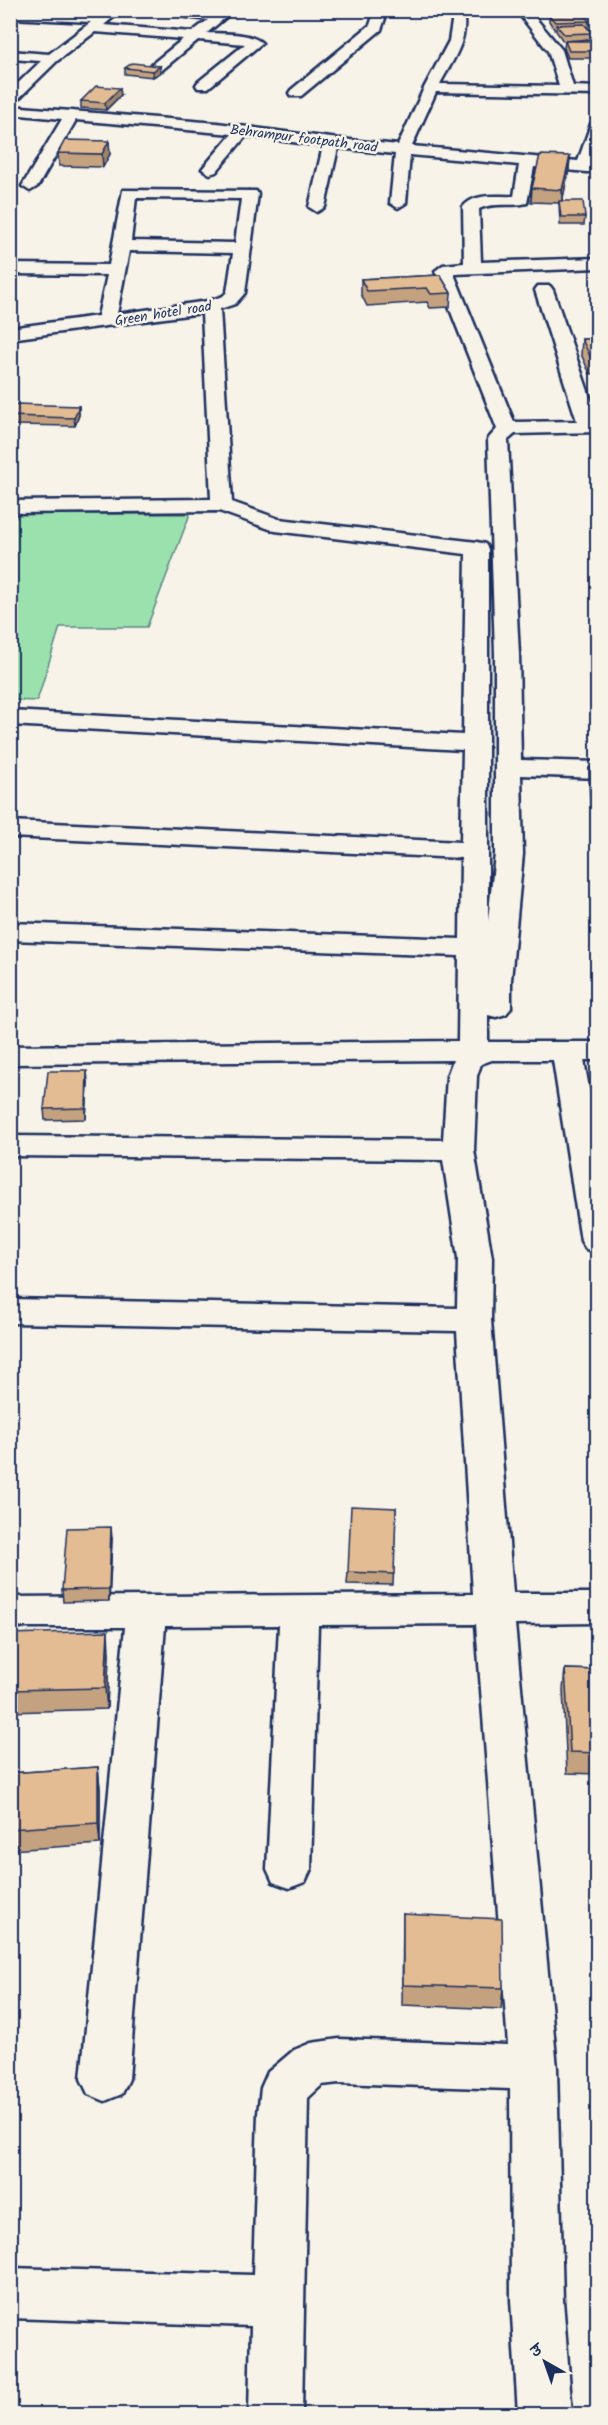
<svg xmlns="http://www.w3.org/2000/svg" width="608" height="2425" viewBox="0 0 608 2425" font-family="Kalam,'Playpen Sans Deva',sans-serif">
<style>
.green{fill:#9be1ae;stroke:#5b8886;stroke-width:1.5}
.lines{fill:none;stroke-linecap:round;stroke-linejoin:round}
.street-casing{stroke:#1b2f5e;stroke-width:5}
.street{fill:#f7f3e8;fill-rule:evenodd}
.wall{fill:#c4a27f;stroke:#1b2f5e;stroke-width:1.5}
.shaded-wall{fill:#a08468;stroke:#1b2f5e;stroke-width:1.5}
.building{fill:#e4bc94;stroke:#1b2f5e;stroke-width:1.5}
.labels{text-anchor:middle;stroke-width:5;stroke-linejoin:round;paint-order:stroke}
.far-street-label{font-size:14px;fill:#1b2f5e;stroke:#f7f3e8}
</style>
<rect width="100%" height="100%" fill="#f7f3e8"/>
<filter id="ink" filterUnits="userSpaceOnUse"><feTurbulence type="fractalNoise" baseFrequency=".0167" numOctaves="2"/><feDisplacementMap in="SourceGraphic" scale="12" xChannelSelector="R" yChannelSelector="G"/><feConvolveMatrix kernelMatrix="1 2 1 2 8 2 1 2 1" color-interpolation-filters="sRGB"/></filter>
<g filter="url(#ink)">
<polygon class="green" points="20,511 79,514 190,514 147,627 60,627 37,701 11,700 10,527"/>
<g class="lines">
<defs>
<g id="street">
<path d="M10,10l91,5 8,-4 7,4 -12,10 88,7 16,-12 -28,-4 -3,-6 42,3 7,4 -19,16c16,1 43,-1 55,10l-54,45h-10l-2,-3 2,-3 47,-38 -47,-4 -36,30 -5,1 -7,-4 2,-3 31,-25 -88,-7 -38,29 -42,41 -5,1v-12l31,-30 -31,-2v-8l39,3 42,-32 -81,-4z"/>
<polygon points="375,10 388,10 381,30 301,96 291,96 289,93 291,90 370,25"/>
<path d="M449,10h13c9,27 -10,51 -22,74l119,2 -11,-35 -32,-41h13l33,40 11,36 25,1v8l-162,-3 -24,54 166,15 13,-37 7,-4v29l-5,14h5v10l-64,-6 -7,36c-15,4 -34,-1 -48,6l2,53 117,-4v10l-144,6 60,148 63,-1 -42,-131 3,-4h12l3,4 45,130v12l-83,2 -7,6 11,214 2,106 77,2v16l-77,-3 2,79 -12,126v28l-5,6 -10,3 -8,-2v27h110v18h-14l14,80v112l-12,-3 -5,-8 -28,-181h-61l-11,4 -4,12 -3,74 18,108 -1,62 22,273h85v30l-83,1 42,444 6,232 9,114h-54l-7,-114 -1,-211 -171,-6 -17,2 -14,13 -6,316h-53l2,-88 -241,-8v-50l243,7 5,-162 3,-25 7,-16 26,-22 17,-7 28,-4 169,6 -32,-421 -158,1 -7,244 -6,13 -16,6 -16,-6 -6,-13 12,-244 -114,1 -36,453 -7,15 -17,7 -17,-7 -7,-15 44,-452h-115v-30l463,-3 -16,-263 -447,-8v-24l447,9 1,-50 -15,-98 -433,-4v-20l433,4 4,-64 6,-16 -443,4v-18l448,-5 1,-85 -449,-16v-17l450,16 1,-81 -451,-21v-16l451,21 2,-92 -453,-25v-14l453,24 3,-181 -191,-23 -56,-20 -209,2v-12l201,-2 -9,-186 -192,26v-11l88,-12 9,-41 -97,-1v-10l99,1 14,-75 133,1 2,3 -13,99 -10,11 -15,5 12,193 47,17 198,23 8,2 3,5v372l7,-67v-200l-7,-215 9,-10 -62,-158 8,-6 21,-2 -1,-56c12,-15 34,-10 51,-11l5,-31 -109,-10 -4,48 -8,5 -8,-5 5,-49 -57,-6 -13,59 -8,5 -8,-5 14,-61 -77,-10 -30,36 -6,2 -8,-5 30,-35 -156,-14 -38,66 -8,5 -8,-5 40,-67 -52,-5v-8l207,17 114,15 67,7 26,-57 25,-47 3,-19zM136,198l105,1 -6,44 -104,-2zM129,251l104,2 -6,39 -4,4 -15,5 -91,13z"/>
</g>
</defs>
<use href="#street" class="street-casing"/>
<use href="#street" class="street"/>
</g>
<g class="wall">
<polygon points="549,15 589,21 588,28 592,33 592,39 563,41 556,31 556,29 554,29 549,21"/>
<polygon points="565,41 597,41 597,58 568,58 564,48"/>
<polygon points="160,66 160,73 153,77 125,74 125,68"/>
<polygon points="121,95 106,110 81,108 81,101"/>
<polygon points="58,153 110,154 103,167 59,166"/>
<polygon points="570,156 569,169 562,201 585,217 584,225 560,225 559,203 531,202 532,188"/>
<polygon points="440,275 451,293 450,307 430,308 427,302 367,306 361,294 361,279"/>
<polygon points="582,339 597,339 597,373 590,374 581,354"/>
<polygon points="79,406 79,415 75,426 11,425 10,415"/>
<polygon points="589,768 597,768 597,805 590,805 589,778"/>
<polygon points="88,1082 86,1119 45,1120 44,1109"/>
<polygon points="396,1508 393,1585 347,1584 348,1572"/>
<polygon points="112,1539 109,1601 63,1602 62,1590"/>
<polygon points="10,1634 109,1652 107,1709 10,1712"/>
<polygon points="565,1669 597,1670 597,1774 567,1773 563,1690"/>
<polygon points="98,1767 100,1789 100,1844 10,1850 10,1773"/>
<polygon points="403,1914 503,1988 501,2009 402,2005"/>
</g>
<g class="shaded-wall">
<polygon points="160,66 160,73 153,77 153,71"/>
<polygon points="120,88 121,95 106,110 105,103"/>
<polygon points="109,141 110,154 103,167 102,154"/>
<polygon points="570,156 569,169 562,203 562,190"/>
<polygon points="79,406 79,415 75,426 74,418"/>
<polygon points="87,1071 88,1082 86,1119 86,1108"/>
<polygon points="111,1527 112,1539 109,1601 109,1589"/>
<polygon points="108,1631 109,1652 107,1709 105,1688"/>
<polygon points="98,1767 100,1789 100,1844 98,1823"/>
</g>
<g class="building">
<polygon points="583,14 589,21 555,22 549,15"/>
<polygon points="584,24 592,33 564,34 556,25"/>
<polygon points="565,41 597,41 597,51 569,51"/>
<polygon points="132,63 160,66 153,71 125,68"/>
<polygon points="96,86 120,88 105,103 81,101"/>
<polygon points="65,140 109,141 102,154 58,153"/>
<polygon points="540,155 570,156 562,190 532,188"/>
<polygon points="559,201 583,201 585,217 561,217"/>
<polygon points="440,275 451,293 431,294 427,288 367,291 361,279"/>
<polygon points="582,339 597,339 597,358 591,358"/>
<polygon points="15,404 79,406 74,418 10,416"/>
<polygon points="589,768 597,768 597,795 591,795"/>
<polygon points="48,1071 87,1071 86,1108 44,1109"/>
<polygon points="351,1506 396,1508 394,1574 348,1572"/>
<polygon points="111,1527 109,1589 62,1590 67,1528"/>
<polygon points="108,1631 105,1688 10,1690 10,1634"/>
<polygon points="565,1669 597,1670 597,1753 570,1752"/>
<polygon points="98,1767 98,1823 10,1829 10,1773"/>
<polygon points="403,1914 502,1919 503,1988 403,1985"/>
</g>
</g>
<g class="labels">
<g class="far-street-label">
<text transform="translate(304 138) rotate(7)" y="5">Behrampur footpath road</text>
<text transform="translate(163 313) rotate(-9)" y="5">Green hotel road</text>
</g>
</g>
<rect width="608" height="2425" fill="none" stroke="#f7f3e8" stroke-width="36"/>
<rect x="18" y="18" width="572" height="2389" fill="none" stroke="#1b2f5e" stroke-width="2" filter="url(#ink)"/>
<g transform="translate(545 2362) rotate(320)" stroke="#f7f3e8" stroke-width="4.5" paint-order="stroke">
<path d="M0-4.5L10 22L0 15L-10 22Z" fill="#1b2f5e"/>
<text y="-9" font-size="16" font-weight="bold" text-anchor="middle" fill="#1b2f5e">उ</text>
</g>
</svg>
